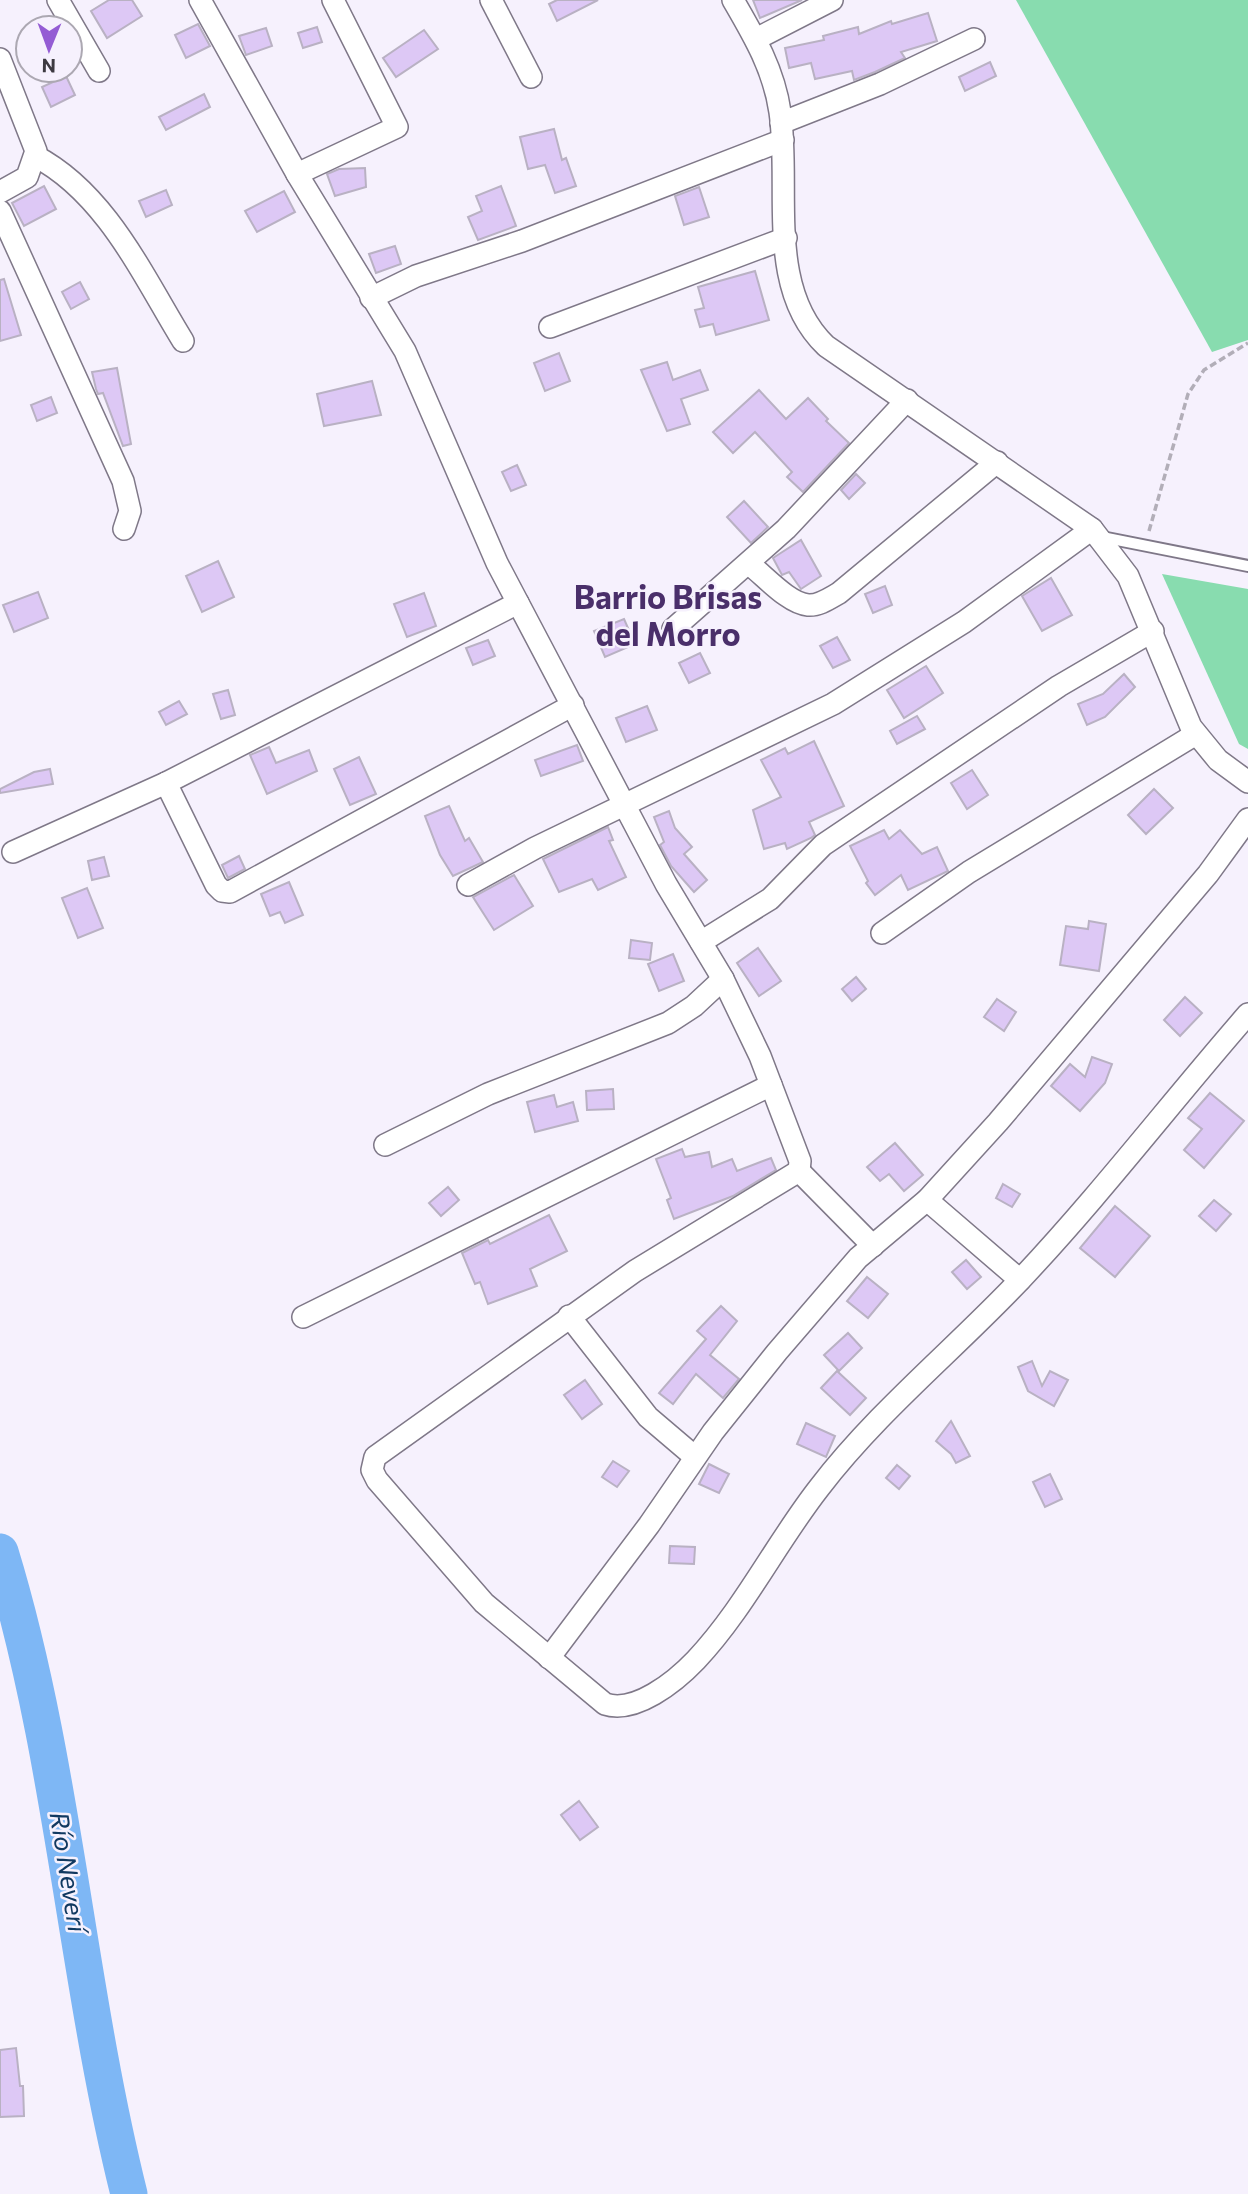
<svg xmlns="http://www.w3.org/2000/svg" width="1248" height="2194" viewBox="0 0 1248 2194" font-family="Commissioner,sans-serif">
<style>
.green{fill:#88dcaf}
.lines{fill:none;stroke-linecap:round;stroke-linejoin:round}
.river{stroke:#7eb7f5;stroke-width:37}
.building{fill:#ddc8f5;stroke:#b9b1c3;stroke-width:2}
.lane-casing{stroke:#7f7888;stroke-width:14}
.street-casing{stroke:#7f7888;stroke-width:24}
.path{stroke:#b2aeb8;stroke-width:3.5;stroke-dasharray:7 3.5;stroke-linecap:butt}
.lane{stroke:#fff;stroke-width:10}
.street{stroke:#fff;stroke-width:21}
.labels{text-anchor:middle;stroke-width:5;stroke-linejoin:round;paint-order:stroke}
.water-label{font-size:26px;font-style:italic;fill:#113961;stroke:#f6f1fd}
.district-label{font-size:32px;font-weight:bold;fill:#4a2f6a;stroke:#f6f1fd}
</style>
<rect width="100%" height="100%" fill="#f6f1fd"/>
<g class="green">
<polygon points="1016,0 1248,0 1248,340 1212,352"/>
<polygon points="1162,574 1248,589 1248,749 1239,744"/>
</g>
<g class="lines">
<path class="river" d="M0,1552c64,209 76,430 129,642"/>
</g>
<g class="building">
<polygon points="109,0 132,0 142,16 107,38 91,11"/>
<polygon points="557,0 598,0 557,21 549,4"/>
<polygon points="753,0 802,0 760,18"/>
<polygon points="928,13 937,41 901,52 905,58 875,72 854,80 852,71 815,79 811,63 789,68 785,48 824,40 823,36 858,27 859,34 891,21 892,24"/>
<polygon points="198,24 210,46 186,58 175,35"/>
<polygon points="317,27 322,42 303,48 298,33"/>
<polygon points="266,28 272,46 246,55 239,36"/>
<polygon points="424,30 438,49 396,77 383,58"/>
<polygon points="990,62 996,76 965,91 959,77"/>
<polygon points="66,76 75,95 51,107 42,87"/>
<polygon points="204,94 210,107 166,130 159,117"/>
<polygon points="554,129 562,160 566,158 576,186 555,193 545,165 528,169 520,137"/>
<polygon points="365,168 366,187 335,196 327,174 339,169"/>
<polygon points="44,186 56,209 24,226 12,203"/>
<polygon points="501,186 516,226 478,240 468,217 482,211 476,196"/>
<polygon points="699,187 709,217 684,225 675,196"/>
<polygon points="166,190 172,205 146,217 139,201"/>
<polygon points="284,191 295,212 257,232 245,211"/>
<polygon points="395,246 401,264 376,273 369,254"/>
<polygon points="755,271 769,320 716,335 713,324 700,327 695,310 704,308 698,287"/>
<polygon points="4,279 21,335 0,341 0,280"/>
<polygon points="80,282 89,299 71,309 62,292"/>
<polygon points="559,353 570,381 545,391 534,363"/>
<polygon points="667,362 673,380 700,370 708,390 681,399 690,424 667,431 641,370"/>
<polygon points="117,368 131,444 123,446 103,393 98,394 96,389 92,372"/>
<polygon points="372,381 381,415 324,426 317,394"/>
<polygon points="759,390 786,419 808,398 828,419 826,421 849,443 803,492 787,477 792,472 755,432 733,453 713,432"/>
<polygon points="51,397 57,413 37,421 31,405"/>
<polygon points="517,465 526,485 511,491 502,472"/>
<polygon points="856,474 865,483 849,499 841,490"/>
<polygon points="744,501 768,527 751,543 727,517"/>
<polygon points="801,540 821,576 801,589 789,572 782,575 773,558"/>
<polygon points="218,561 234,597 202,612 186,576"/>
<polygon points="1051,578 1072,615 1042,631 1022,596"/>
<polygon points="885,586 892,605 873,613 865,594"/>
<polygon points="38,592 48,618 14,632 3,605"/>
<polygon points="424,593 436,626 407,637 394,604"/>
<polygon points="624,619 635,644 605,657 594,631"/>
<polygon points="837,637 850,660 833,668 820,646"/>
<polygon points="488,640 495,656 473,665 466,648"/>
<polygon points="700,653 710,673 689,683 679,663"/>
<polygon points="926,666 943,693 904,718 887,690"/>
<polygon points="1124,674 1135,687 1105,717 1087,725 1078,704 1103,694"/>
<polygon points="228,690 235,715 221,719 213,694"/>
<polygon points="179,701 187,714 166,725 159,712"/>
<polygon points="647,706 657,730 626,742 616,718"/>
<polygon points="917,716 925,729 897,744 890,731"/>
<polygon points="814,741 844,806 809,822 815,835 811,838 787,849 785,843 764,849 753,810 781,797 761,760 785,748 788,754"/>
<polygon points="577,745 583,761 541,776 535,760"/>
<polygon points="269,747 276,763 309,750 317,771 267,794 250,755"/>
<polygon points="359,757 376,794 350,805 334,769"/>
<polygon points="50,769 53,784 0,793 0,789 34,772"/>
<polygon points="972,770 988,795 967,809 951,783"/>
<polygon points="1154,789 1173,808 1146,834 1128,815"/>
<polygon points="449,806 465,841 469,838 483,862 453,876 440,855 425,816"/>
<polygon points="669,811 675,828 692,847 684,854 707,880 694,892 671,866 660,845 664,842 654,817"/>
<polygon points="608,827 613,840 609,841 626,877 598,890 592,879 559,892 543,859"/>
<polygon points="884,830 889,839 900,830 922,854 937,847 948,871 908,890 901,875 875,895 866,883 868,881 850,846"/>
<polygon points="239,856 245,869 228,878 222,865"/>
<polygon points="104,857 109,876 92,880 88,861"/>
<polygon points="514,875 533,906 494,930 473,897"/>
<polygon points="289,882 303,915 285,923 280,912 270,916 261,894"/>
<polygon points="87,888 103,928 78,938 62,898"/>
<polygon points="1089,921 1106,924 1099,971 1060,965 1066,926 1088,929"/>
<polygon points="631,940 652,943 650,960 629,958"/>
<polygon points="758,948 781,981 759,996 737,963"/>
<polygon points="673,954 684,981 659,991 648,964"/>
<polygon points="856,977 866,989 852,1001 842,989"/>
<polygon points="1185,997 1202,1013 1180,1036 1164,1020"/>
<polygon points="997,999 1016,1012 1004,1031 984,1017"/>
<polygon points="1092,1057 1112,1064 1105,1083 1080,1111 1051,1086 1070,1064 1085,1077"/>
<polygon points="613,1089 614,1109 587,1110 586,1091"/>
<polygon points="1210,1093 1244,1121 1204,1168 1184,1150 1202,1129 1188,1118"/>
<polygon points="554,1095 557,1107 573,1102 578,1121 535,1132 527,1102"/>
<polygon points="895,1143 923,1175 904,1191 889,1174 880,1181 867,1167"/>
<polygon points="682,1149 685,1157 709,1152 712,1167 732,1159 737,1171 771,1158 776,1170 733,1196 674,1219 667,1200 671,1198 656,1159"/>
<polygon points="1003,1184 1020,1194 1012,1207 996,1198"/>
<polygon points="448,1187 459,1200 441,1216 429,1203"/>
<polygon points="1214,1200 1231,1214 1216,1231 1199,1216"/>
<polygon points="1115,1206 1150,1236 1115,1277 1080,1248"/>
<polygon points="549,1215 567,1251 530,1269 537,1286 488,1304 480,1282 475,1284 462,1253 488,1240 490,1244"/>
<polygon points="966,1260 981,1277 967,1289 952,1272"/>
<polygon points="867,1277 888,1294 868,1318 847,1301"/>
<polygon points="721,1306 737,1321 710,1355 739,1379 723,1398 696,1374 673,1404 659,1393 706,1339 697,1331"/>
<polygon points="848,1333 862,1348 839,1371 824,1355"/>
<polygon points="1032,1361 1042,1386 1050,1371 1068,1380 1054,1406 1028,1391 1018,1367"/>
<polygon points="837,1371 866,1398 850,1415 821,1388"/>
<polygon points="585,1380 602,1404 582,1419 564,1395"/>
<polygon points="951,1421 970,1456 956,1463 951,1454 936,1441"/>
<polygon points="806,1423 835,1436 826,1457 797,1444"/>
<polygon points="613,1461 629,1471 617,1487 602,1477"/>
<polygon points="709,1464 729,1474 719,1493 699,1484"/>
<polygon points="897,1465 910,1476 899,1489 886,1478"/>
<polygon points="1050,1474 1062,1499 1045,1507 1033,1482"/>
<polygon points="670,1546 695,1547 694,1564 669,1563"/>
<polygon points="579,1801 598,1827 580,1840 561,1815"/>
<polygon points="16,2048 20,2086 23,2086 24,2116 0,2117 0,2050"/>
</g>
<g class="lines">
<defs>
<polyline id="lane" points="1102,537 1248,566"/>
<g id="street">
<polyline points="58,0 99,71"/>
<path d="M200,0l97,174 108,177 92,212 169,321 57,95 37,77 40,105 -1,10 -164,100 -260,186 -3,13 5,10 107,123 121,101c30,10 70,-22 91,-44 48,-51 80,-117 123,-172 58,-76 136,-139 202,-209 80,-85 151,-178 227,-265"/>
<polyline points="491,0 531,77"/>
<path d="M733,0c21,36 41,70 47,112 11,76 -15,176 46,234l266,183 36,47 63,151 27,33 30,22"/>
<polyline points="756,39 832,0"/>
<polyline points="0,59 36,151 27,177 0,192"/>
<polyline points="781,123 880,84 974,39"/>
<path d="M35,156c71,37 108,120 148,185"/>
<polyline points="297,174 397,127 333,0"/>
<polyline points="0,211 123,481 130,511 124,529"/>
<polyline points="371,298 416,276 522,241 783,140"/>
<polyline points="550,327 786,238"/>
<path d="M749,564c16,12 39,39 59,41 11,1 22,-7 31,-12l158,-131"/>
<polyline points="673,629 786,529 907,400"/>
<polyline points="166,783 216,885 222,891 230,892 573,705"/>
<polyline points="13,852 166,783 518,603"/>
<polyline points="468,885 535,848 833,704 964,622 1092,529"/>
<polyline points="882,933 969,872 1196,734"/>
<polyline points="701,942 770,899 823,845 1059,686 1153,631"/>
<polyline points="385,1145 488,1094 668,1023 694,1006 723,979"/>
<polyline points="799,1171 873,1246"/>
<polyline points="927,1200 1020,1280"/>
<polyline points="569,1316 648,1417 695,1457"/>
<polyline points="303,1317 771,1085"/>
<polyline points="549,1658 649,1525 713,1432 777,1352 858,1258 927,1200 998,1122 1208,874 1248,819"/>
</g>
</defs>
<use href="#lane" class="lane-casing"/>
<use href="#street" class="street-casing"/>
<polyline class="path" points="1149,531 1188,394 1204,370 1248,343"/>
<use href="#lane" class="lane"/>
<use href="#street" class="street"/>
</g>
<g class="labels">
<g class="water-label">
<text transform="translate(68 1872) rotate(81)" y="9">Río Neverí</text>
</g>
<g class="district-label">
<text x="668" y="609">Barrio Brisas<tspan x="668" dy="37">del Morro</tspan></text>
</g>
</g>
<g transform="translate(49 49) rotate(181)"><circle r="33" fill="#f6f1fd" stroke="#aca8b2" stroke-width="2"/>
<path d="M0-5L12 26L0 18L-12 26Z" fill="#945cd4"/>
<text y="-10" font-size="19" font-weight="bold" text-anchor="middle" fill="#3d3a41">N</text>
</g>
</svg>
